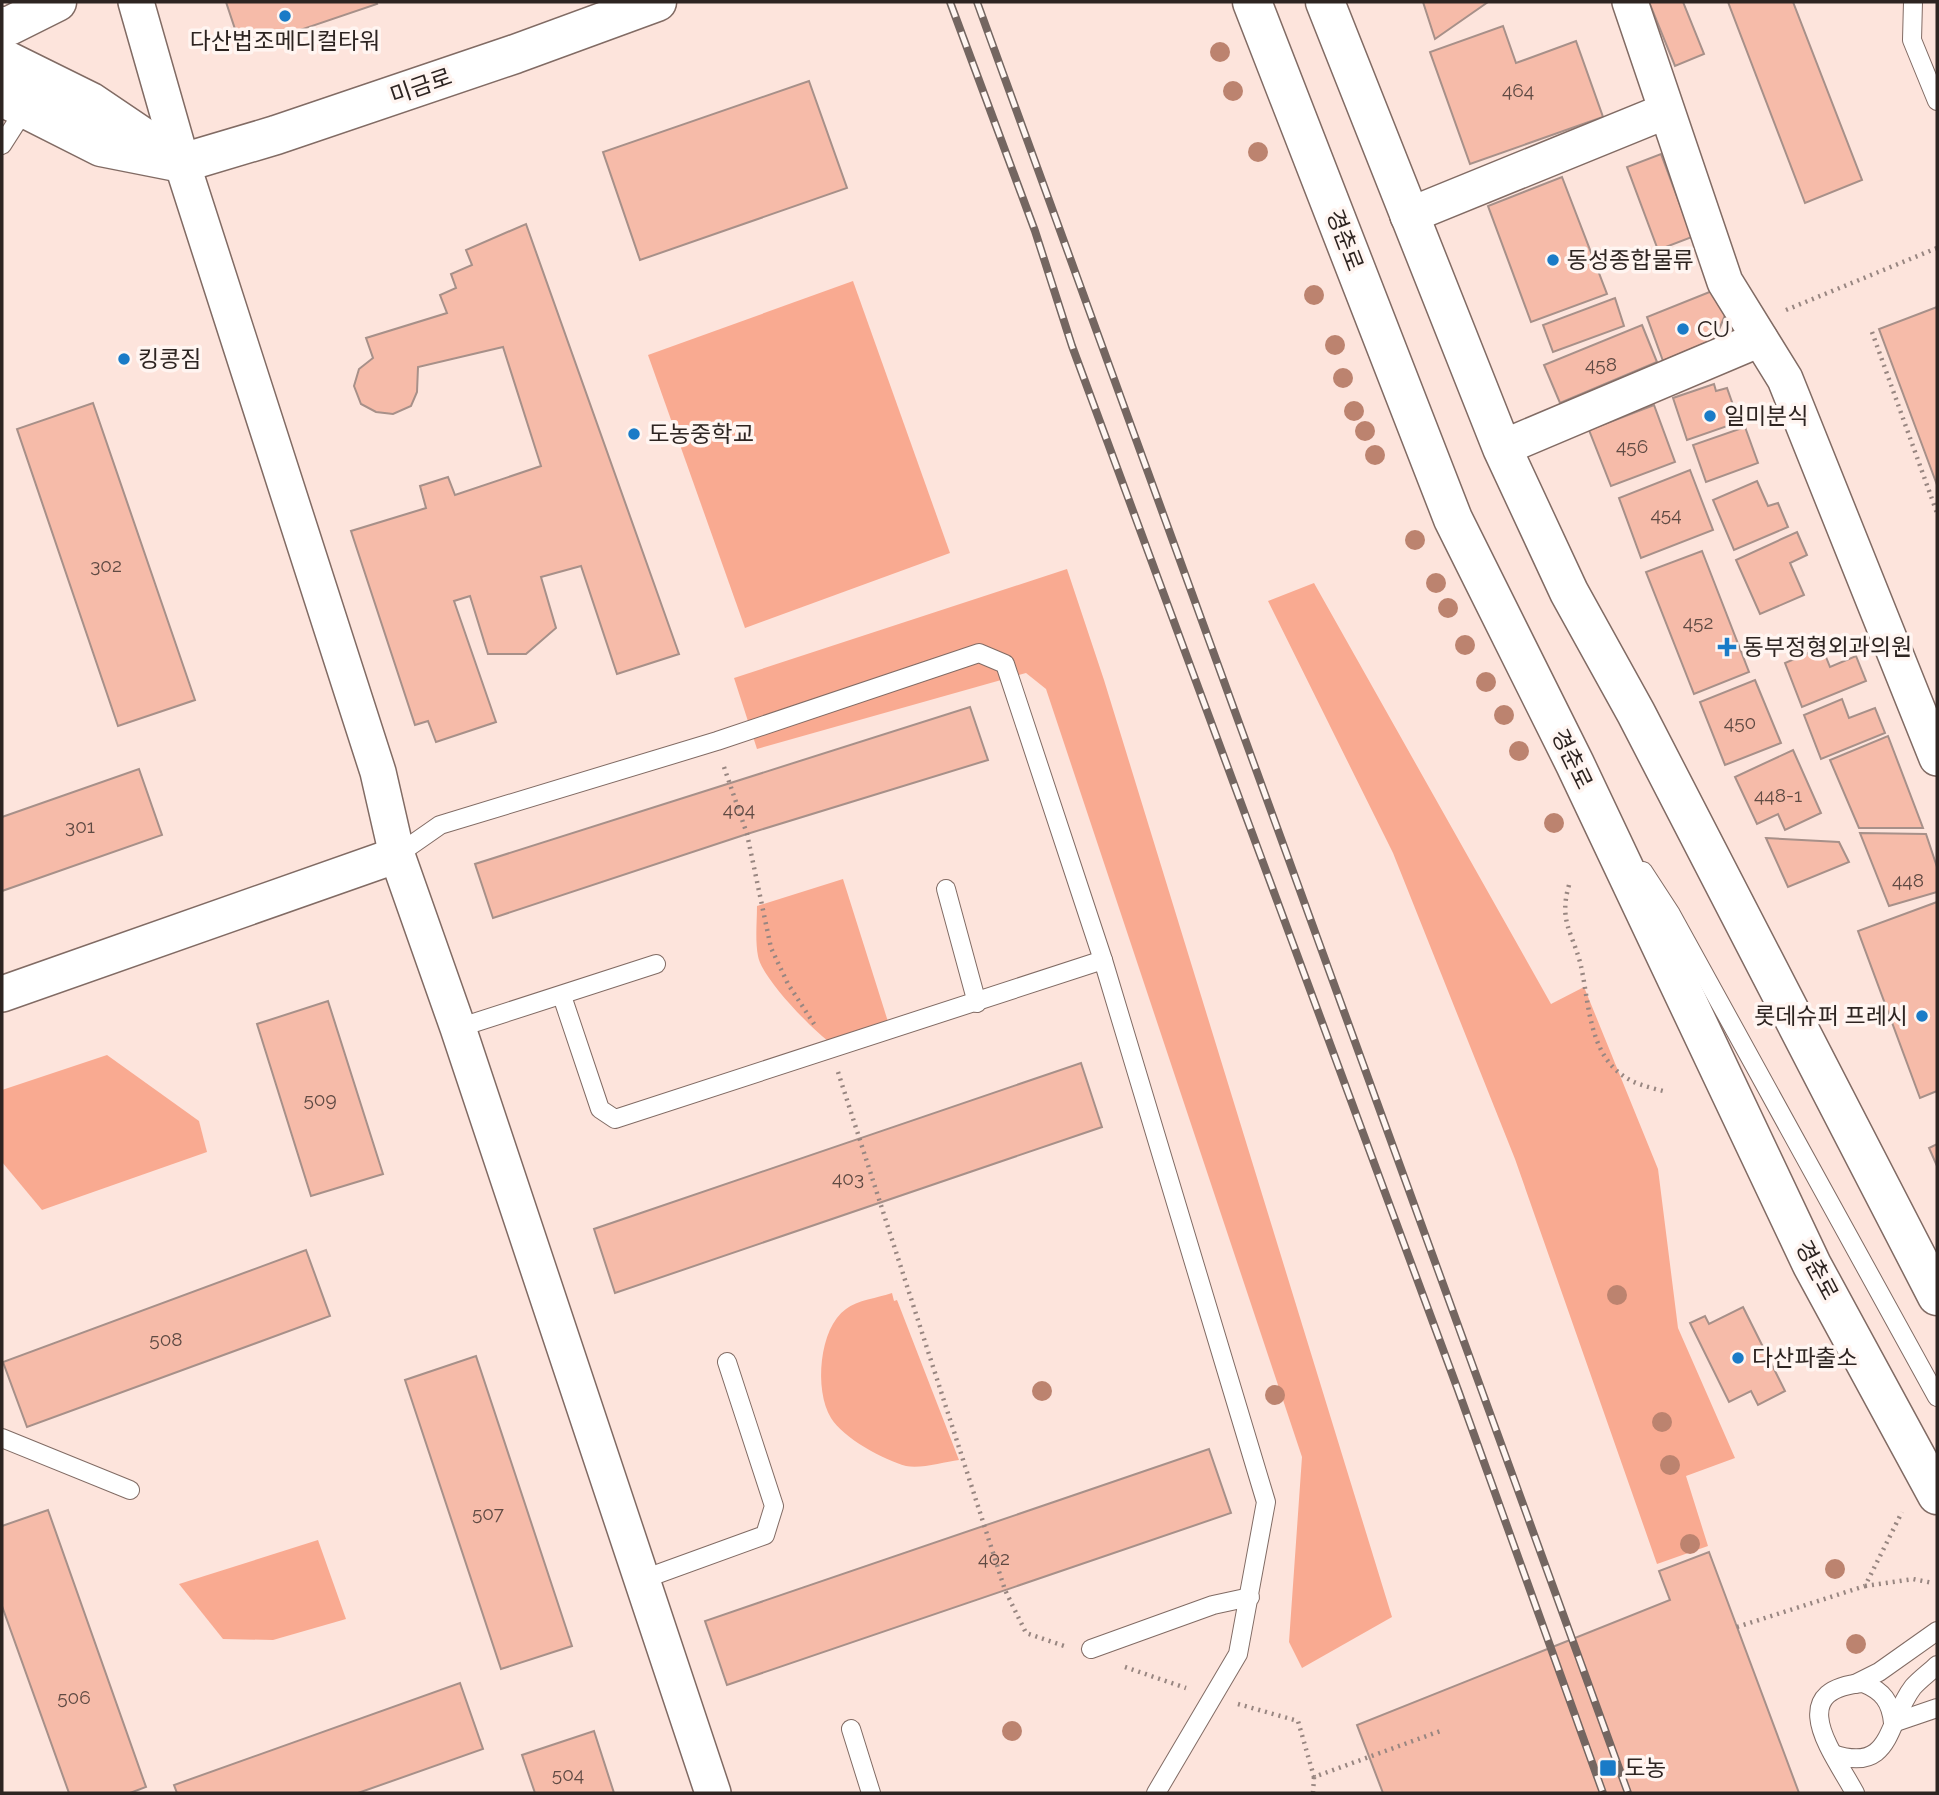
<svg xmlns="http://www.w3.org/2000/svg" width="1939" height="1795" viewBox="0 0 1939 1795" font-family="Raleway,'Noto Sans KR',sans-serif">
<style>
.green{fill:#f9aa91}
.building{fill:#f6bba9;stroke:#a79089;stroke-width:2}
.lines{fill:none;stroke-linecap:round;stroke-linejoin:round}
.lane-casing{stroke:#816b64;stroke-width:20}
.street-casing{stroke:#816b64;stroke-width:38}
.secondary-casing{stroke:#816b64;stroke-width:41}
.primary-casing{stroke:#816b64;stroke-width:41}
.path{stroke:#988681;stroke-width:4.5;stroke-dasharray:2 5;stroke-linecap:butt}
.lane{stroke:#fff;stroke-width:18}
.street{stroke:#fff;stroke-width:35}
.secondary{stroke:#fff;stroke-width:38}
.primary{stroke:#fff;stroke-width:38}
.rail-casing{stroke:#746661;stroke-width:8}
.rail{stroke:#fff5f1;stroke-width:5;stroke-dasharray:16;stroke-linecap:butt}
.tree{fill:#bc836f}
.poi-dot{fill:#1a7bc7;stroke:#fff5f1;stroke-width:2.5}
.labels{text-anchor:middle;stroke-width:7;stroke-linejoin:round;paint-order:stroke}
.number-label{font-size:19px;fill:#5f4a43}
.poi-label{font-size:23px;fill:#2d2421;stroke:#fff5f1;text-anchor:start}
.street-label{font-size:23px;fill:#2d2421;stroke:#fff5f1}
</style>
<rect width="100%" height="100%" fill="#fde4dc"/>
<g class="green">
<polygon points="853,281 950,553 745,628 648,355"/>
<polygon points="1067,569 1104,680 1392,1617 1302,1668 1289,1642 1302,1457 1046,689 1026,673 757,749 734,678"/>
<polygon points="1314,583 1551,1004 1584,987 1658,1169 1678,1328 1735,1458 1686,1476 1708,1546 1657,1564 1515,1159 1393,853 1268,601"/>
<path d="M843,879l47,149 -58,16c-19,-13 -71,-67 -74,-88 -3,-16 -1,-34 -1,-50z"/>
<polygon points="107,1055 199,1121 207,1152 42,1210 2,1162 2,1090"/>
<path d="M892,1293l2,8 3,-1 62,160c-15,2 -38,9 -53,6 -22,-6 -63,-28 -75,-48 -17,-28 -12,-90 15,-109 11,-9 32,-11 46,-16z"/>
<polygon points="318,1540 346,1619 273,1640 223,1639 179,1584"/>
</g>
<g class="building">
<polygon points="226,2 376,2 377,4 262,43 235,29"/>
<polygon points="1423,2 1488,2 1435,39"/>
<polygon points="1649,2 1683,2 1704,54 1675,66"/>
<polygon points="1728,2 1793,2 1862,180 1805,203"/>
<polygon points="1503,26 1516,63 1576,41 1603,117 1470,164 1430,52"/>
<polygon points="809,81 847,188 640,260 603,152"/>
<polygon points="1661,154 1692,237 1658,250 1627,167"/>
<polygon points="1562,177 1607,294 1531,322 1488,206"/>
<polygon points="526,224 679,654 617,674 581,566 541,577 556,628 526,654 488,654 470,596 454,601 496,722 436,742 428,721 415,725 351,531 426,508 420,486 448,477 455,495 541,466 503,347 418,367 417,392 411,406 393,414 376,412 361,404 354,386 359,369 373,358 366,338 447,313 440,295 456,288 451,274 472,265 466,250"/>
<polygon points="1712,291 1726,313 1715,339 1663,361 1647,317"/>
<polygon points="1615,298 1624,326 1553,352 1543,325"/>
<polygon points="1937,307 1937,485 1879,329"/>
<polygon points="1642,325 1657,362 1560,403 1544,365"/>
<polygon points="1714,384 1716,391 1727,388 1739,422 1687,440 1673,398"/>
<polygon points="93,403 195,700 118,726 17,429"/>
<polygon points="1654,405 1675,462 1611,486 1589,430"/>
<polygon points="1745,427 1758,463 1706,482 1693,445"/>
<polygon points="1690,470 1713,530 1641,558 1619,498"/>
<polygon points="1757,481 1768,506 1778,503 1788,527 1734,550 1713,500"/>
<polygon points="1797,532 1807,555 1790,563 1804,595 1760,614 1736,560"/>
<polygon points="1702,551 1749,672 1694,694 1646,572"/>
<polygon points="1822,647 1830,667 1856,656 1866,681 1802,707 1785,663"/>
<polygon points="1755,680 1781,743 1725,765 1700,702"/>
<polygon points="1842,699 1849,718 1875,708 1885,733 1821,759 1804,715"/>
<polygon points="970,707 988,760 747,834 493,918 475,864"/>
<polygon points="1888,736 1923,828 1859,828 1830,760"/>
<polygon points="1793,750 1821,813 1785,830 1778,814 1757,824 1735,777"/>
<polygon points="139,769 162,835 2,891 2,817"/>
<polygon points="1860,833 1926,834 1937,867 1937,892 1889,906"/>
<polygon points="1766,838 1839,842 1849,862 1788,887"/>
<polygon points="1937,902 1937,1091 1920,1098 1858,931"/>
<polygon points="328,1001 383,1174 311,1196 257,1024"/>
<polygon points="1081,1063 1102,1127 615,1293 594,1229"/>
<polygon points="1937,1144 1937,1166 1929,1148"/>
<polygon points="306,1250 330,1316 27,1427 3,1362"/>
<polygon points="1743,1307 1785,1391 1758,1405 1751,1391 1729,1402 1690,1323 1705,1316 1709,1324"/>
<polygon points="476,1356 572,1646 501,1669 405,1380"/>
<polygon points="1209,1449 1231,1513 727,1685 705,1621"/>
<polygon points="48,1510 146,1787 130,1793 69,1793 2,1606 2,1526"/>
<polygon points="1709,1552 1799,1793 1383,1793 1357,1725 1670,1600 1659,1571"/>
<polygon points="460,1683 483,1749 358,1793 177,1793 174,1785"/>
<polygon points="594,1731 614,1793 535,1793 522,1755"/>
</g>
<g class="lines">
<defs>
<g id="lane">
<polyline points="1913,2 1912,40 1937,101"/>
<polyline points="2,145 25,109"/>
<polyline points="397,855 440,825 717,741 979,653 1005,664 1103,960 1266,1502 1238,1654 1156,1793"/>
<polyline points="1643,871 1671,914 1937,1397"/>
<polyline points="946,889 977,1003"/>
<polyline points="562,996 600,1109 615,1119 1103,960"/>
<polyline points="458,1028 656,964"/>
<polyline points="2,1438 130,1490"/>
<polyline points="641,1580 765,1535 774,1506 727,1362"/>
<polyline points="1091,1649 1213,1605 1250,1597"/>
<polyline points="1855,1684 1879,1672 1937,1631"/>
<polyline points="1893,1723 1937,1708"/>
<polyline points="851,1729 871,1793"/>
<path d="M1833,1754c60,20 53,-32 80,-67 7,-8 17,-15 24,-22"/>
<path d="M1855,1793c-21,-39 -73,-103 8,-110 20,8 28,19 30,40"/>
</g>
<g id="street">
<polyline points="136,2 182,163 378,772 397,855 458,1028 713,1793"/>
<polyline points="1630,2 1725,282 1785,379 1937,758"/>
<polyline points="1408,216 1666,111"/>
<polyline points="1502,448 1760,339"/>
<polyline points="2,994 397,855"/>
</g>
<g id="secondary">
<polyline points="2,26 9,26 57,2"/>
<polyline points="2,58 91,102 165,152"/>
<polyline points="2,97 101,147 182,163 276,135 515,54 657,2"/>
</g>
<g id="primary">
<polyline points="1252,2 1453,519 1575,764 1812,1265 1937,1495"/>
<polyline points="1325,2 1502,448 1569,592 1636,713 1937,1296"/>
</g>
</defs>
<use href="#lane" class="lane-casing"/>
<use href="#street" class="street-casing"/>
<use href="#secondary" class="secondary-casing"/>
<use href="#primary" class="primary-casing"/>
<g class="path">
<polyline points="1786,310 1937,248"/>
<polyline points="1872,332 1937,513"/>
<polyline points="724,767 747,834 771,948 788,984 816,1027"/>
<path d="M1569,885c-10,35 2,45 11,77 10,40 7,97 52,119 10,5 24,8 35,11"/>
<polyline points="838,1072 1005,1590 1026,1633 1067,1647"/>
<polyline points="1865,1586 1913,1579 1933,1583"/>
<polyline points="1737,1627 1865,1586 1902,1512"/>
<polyline points="1125,1667 1186,1688"/>
<polyline points="1238,1704 1298,1721 1314,1777 1443,1730"/>
<polyline points="1313,1793 1314,1777"/>
</g>
<use href="#lane" class="lane"/>
<use href="#street" class="street"/>
<use href="#secondary" class="secondary"/>
<use href="#primary" class="primary"/>
<defs>
<g id="rail">
<polyline points="950,2 1035,231 1072,346 1458,1390 1603,1793"/>
<polyline points="977,2 1628,1793"/>
</g>
</defs>
<use href="#rail" class="rail-casing"/>
<use href="#rail" class="rail"/>
</g>
<g class="tree">
<circle cx="1220" cy="52" r="10"/>
<circle cx="1233" cy="91" r="10"/>
<circle cx="1258" cy="152" r="10"/>
<circle cx="1314" cy="295" r="10"/>
<circle cx="1335" cy="345" r="10"/>
<circle cx="1343" cy="378" r="10"/>
<circle cx="1354" cy="411" r="10"/>
<circle cx="1365" cy="431" r="10"/>
<circle cx="1375" cy="455" r="10"/>
<circle cx="1415" cy="540" r="10"/>
<circle cx="1436" cy="583" r="10"/>
<circle cx="1448" cy="608" r="10"/>
<circle cx="1465" cy="645" r="10"/>
<circle cx="1486" cy="682" r="10"/>
<circle cx="1504" cy="715" r="10"/>
<circle cx="1519" cy="751" r="10"/>
<circle cx="1554" cy="823" r="10"/>
<circle cx="1617" cy="1295" r="10"/>
<circle cx="1042" cy="1391" r="10"/>
<circle cx="1275" cy="1395" r="10"/>
<circle cx="1662" cy="1422" r="10"/>
<circle cx="1670" cy="1465" r="10"/>
<circle cx="1690" cy="1544" r="10"/>
<circle cx="1835" cy="1569" r="10"/>
<circle cx="1856" cy="1644" r="10"/>
<circle cx="1012" cy="1731" r="10"/>
</g>
<g class="poi-dot">
<circle cx="285" cy="16" r="7"/>
<circle cx="1553" cy="260" r="7"/>
<circle cx="1683" cy="329" r="7"/>
<circle cx="124" cy="359" r="7"/>
<circle cx="1710" cy="416" r="7"/>
<circle cx="634" cy="434" r="7"/>
<path d="M1723.5 636.5h7v7h7v7h-7v7h-7v-7h-7v-7h7z"/>
<circle cx="1922" cy="1016" r="7"/>
<circle cx="1738" cy="1358" r="7"/>
<rect x="1599" y="1759" width="18" height="18" rx="3.5"/>
</g>
<g class="labels">
<g class="number-label">
<text x="1518" y="97">464</text>
<text x="1601" y="371">458</text>
<text x="1632" y="453">456</text>
<text x="1666" y="521">454</text>
<text x="106" y="572">302</text>
<text x="1698" y="629">452</text>
<text x="1740" y="729">450</text>
<text x="1778" y="802">448-1</text>
<text x="739" y="816">404</text>
<text x="80" y="833">301</text>
<text x="1908" y="887">448</text>
<text x="320" y="1106">509</text>
<text x="848" y="1185">403</text>
<text x="166" y="1346">508</text>
<text x="488" y="1520">507</text>
<text x="994" y="1565">402</text>
<text x="74" y="1704">506</text>
<text x="568" y="1781">504</text>
</g>
<g class="poi-label">
<text x="285" y="49" text-anchor="middle">다산법조메디컬타워</text>
<text x="1567" y="268">동성종합물류</text>
<text x="1697" y="337">CU</text>
<text x="138" y="367">킹콩짐</text>
<text x="1724" y="424">일미분식</text>
<text x="648" y="442">도농중학교</text>
<text x="1743" y="655">동부정형외과의원</text>
<text x="1908" y="1024" text-anchor="end">롯데슈퍼 프레시</text>
<text x="1752" y="1366">다산파출소</text>
<text x="1624" y="1776">도농</text>
</g>
<g class="street-label">
<text transform="translate(421 86) rotate(-19)" y="8">미금로</text>
<text transform="translate(1345 240) rotate(69)" y="8">경춘로</text>
<text transform="translate(1572 759) rotate(64)" y="8">경춘로</text>
<text transform="translate(1817 1270) rotate(62)" y="8">경춘로</text>
</g>
</g>
<rect width="1939" height="1795" fill="none" stroke="#2d2421" stroke-width="7"/>
</svg>
